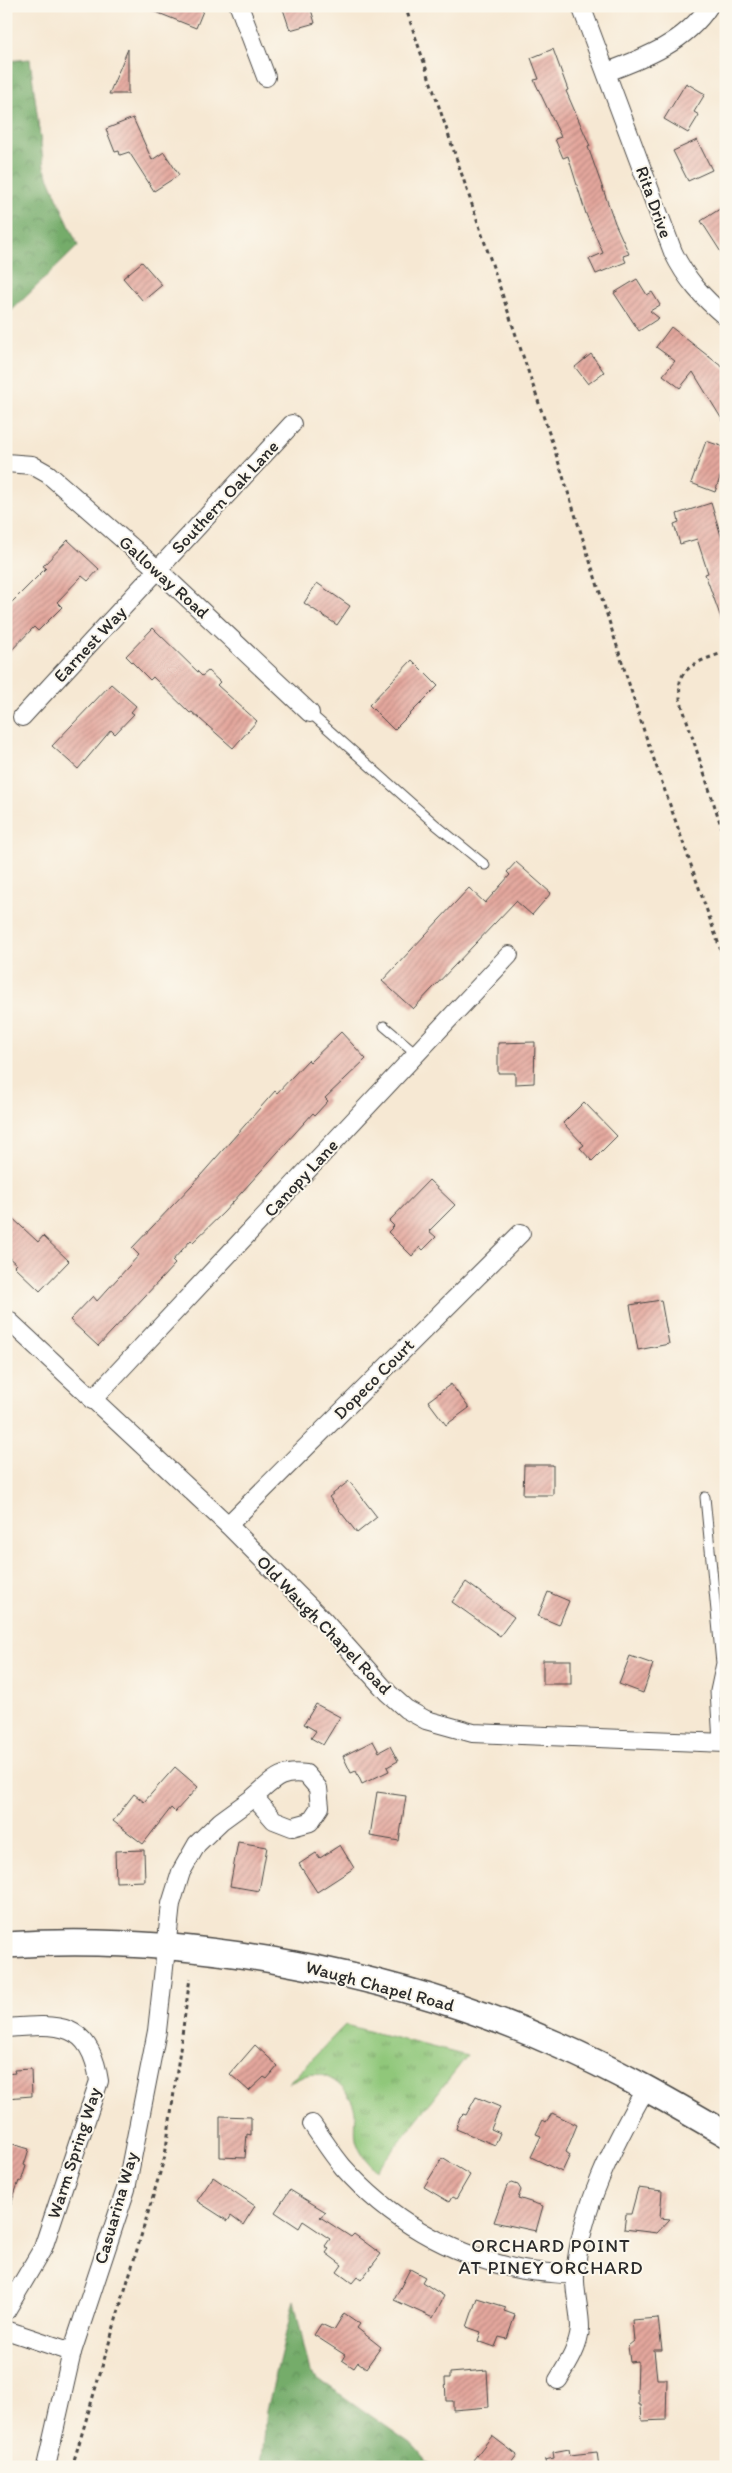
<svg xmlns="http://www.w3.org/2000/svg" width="732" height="2473" viewBox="0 0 732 2473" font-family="Itim,sans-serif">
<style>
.forest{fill:url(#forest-crowns);stroke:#506c4a}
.park{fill:url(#park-tufts);stroke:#5e7952}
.building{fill:url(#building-hatch)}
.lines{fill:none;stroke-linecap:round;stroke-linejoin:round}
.service-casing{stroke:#494744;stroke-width:11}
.minor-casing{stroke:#494744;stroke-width:20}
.secondary-casing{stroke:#494744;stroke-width:28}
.path{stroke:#494744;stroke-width:3;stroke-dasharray:4 4;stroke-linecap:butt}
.service{stroke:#fff;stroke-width:9}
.minor{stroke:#fff;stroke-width:18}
.secondary{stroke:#fff;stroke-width:25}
.labels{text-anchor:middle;stroke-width:4;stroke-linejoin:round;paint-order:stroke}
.street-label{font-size:18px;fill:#2b2b2b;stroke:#fbf7ec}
.neighbourhood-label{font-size:19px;letter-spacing:1px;fill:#2b2b2b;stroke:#fbf7ec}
</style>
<defs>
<pattern id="forest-crowns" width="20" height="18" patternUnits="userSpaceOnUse" patternTransform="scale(1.25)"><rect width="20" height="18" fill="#74ac6a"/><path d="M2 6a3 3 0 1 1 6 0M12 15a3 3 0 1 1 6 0" fill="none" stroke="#5f8c57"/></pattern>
<pattern id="park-tufts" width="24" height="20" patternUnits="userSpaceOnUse" patternTransform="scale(1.25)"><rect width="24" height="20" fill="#90c77a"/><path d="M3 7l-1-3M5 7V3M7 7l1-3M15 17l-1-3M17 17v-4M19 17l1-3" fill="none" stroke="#76a264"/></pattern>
<pattern id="building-hatch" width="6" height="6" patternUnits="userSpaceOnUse" patternTransform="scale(1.25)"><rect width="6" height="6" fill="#e4a79d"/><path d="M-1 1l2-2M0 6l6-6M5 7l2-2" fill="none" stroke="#b98880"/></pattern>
</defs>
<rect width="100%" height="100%" fill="#fbf7ec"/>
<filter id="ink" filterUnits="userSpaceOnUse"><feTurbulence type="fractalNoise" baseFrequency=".02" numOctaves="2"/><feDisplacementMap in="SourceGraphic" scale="10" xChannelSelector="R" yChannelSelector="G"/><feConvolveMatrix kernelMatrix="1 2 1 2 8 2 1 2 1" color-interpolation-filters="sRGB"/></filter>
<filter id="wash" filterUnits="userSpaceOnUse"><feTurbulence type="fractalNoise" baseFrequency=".0096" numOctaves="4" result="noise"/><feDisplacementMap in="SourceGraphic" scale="20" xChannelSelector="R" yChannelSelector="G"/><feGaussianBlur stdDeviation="1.12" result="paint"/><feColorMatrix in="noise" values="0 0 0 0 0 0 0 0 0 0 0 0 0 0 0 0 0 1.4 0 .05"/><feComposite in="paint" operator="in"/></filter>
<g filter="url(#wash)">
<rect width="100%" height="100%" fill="#f6e8d3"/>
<g class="forest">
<polygon points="30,59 44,167 78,246 6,316 6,61"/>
<polygon points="294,2300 310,2373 414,2446 432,2467 261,2467 267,2410"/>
</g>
<path class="park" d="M345,2025l122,31 -91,115c-7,-8 -14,-15 -18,-25 -5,-11 -1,-24 -3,-35 -4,-20 -26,-41 -48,-36 -6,2 -12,6 -18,8z"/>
<g id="blocks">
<g class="building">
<polygon points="141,6 205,6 196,28"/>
<polygon points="282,6 310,6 315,23 290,30"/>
<polygon points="128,49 128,94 109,94"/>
<polygon points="553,49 568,90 566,91 590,146 588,147 615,223 629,254 623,256 626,262 596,274 589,259 603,253 586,214 568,156 563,158 555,139 561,137 534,80 539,79 531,58"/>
<polygon points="686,83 705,94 694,112 699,115 688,133 664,119"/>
<polygon points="133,118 152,160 164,152 179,175 154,191 129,152 120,155 119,151 115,152 106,129"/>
<polygon points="697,140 712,170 688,181 673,151"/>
<polygon points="726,205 726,260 701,221"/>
<polygon points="142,262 162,285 143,301 123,278"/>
<polygon points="637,279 647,295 652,292 660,305 650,311 659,318 639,331 614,293"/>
<polygon points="671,327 726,370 726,426 693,372 680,388 663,375 675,361 656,347"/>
<polygon points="591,354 604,372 588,384 575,367"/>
<polygon points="706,441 724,447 721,458 726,460 715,492 691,483"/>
<polygon points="711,503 726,552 724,626 705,574 708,573 697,539 680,544 674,524 679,522 677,514"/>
<polygon points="68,540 99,569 88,581 82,576 57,602 62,607 38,631 34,627 6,656 6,608 46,568 43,566"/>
<polygon points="317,583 350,606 337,625 304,603"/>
<polygon points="153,628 202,676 208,671 220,682 217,685 257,721 233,748 192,712 190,713 153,677 150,680 126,656"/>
<polygon points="412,660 438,686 394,730 369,705"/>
<polygon points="111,684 136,706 131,712 134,714 115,734 111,730 78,769 52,746"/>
<polygon points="516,862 551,893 532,915 516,901 413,1009 382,981 469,888 485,903 510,875 507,872"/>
<polygon points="341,1032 366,1059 325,1098 328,1101 315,1115 313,1113 224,1212 193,1242 191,1240 172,1261 175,1264 98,1346 70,1320 93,1296 97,1301 139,1255 132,1248 193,1184 275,1091 277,1093 308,1060 310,1062"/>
<polygon points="535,1042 534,1083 515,1084 515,1073 498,1073 498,1043"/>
<polygon points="584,1102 617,1136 592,1161 580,1148 584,1145 563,1123"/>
<polygon points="429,1180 455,1205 429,1231 436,1237 423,1250 420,1247 412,1256 388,1232 394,1226 389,1221"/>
<polygon points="6,1212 38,1242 43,1236 69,1261 40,1291 14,1266 16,1264 6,1255"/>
<polygon points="661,1300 669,1344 638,1350 630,1305"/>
<polygon points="451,1384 469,1408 446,1425 428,1401"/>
<polygon points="524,1465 553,1465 553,1495 523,1495"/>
<polygon points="349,1481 377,1517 357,1533 329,1497"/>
<polygon points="466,1582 514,1617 500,1636 452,1602"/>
<polygon points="548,1592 569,1601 559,1625 538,1616"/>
<polygon points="630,1656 653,1664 643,1693 619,1684"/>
<rect x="543" y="1660" width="28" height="24"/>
<polygon points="316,1704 340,1717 323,1745 311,1738 316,1731 304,1724"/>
<polygon points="373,1741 379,1752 390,1746 398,1761 387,1767 389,1771 362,1784 356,1771 351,1773 343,1756"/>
<polygon points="175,1767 198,1787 175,1812 171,1808 143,1844 113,1821 134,1794 144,1802"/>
<polygon points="377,1792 406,1796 399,1841 370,1836"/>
<polygon points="238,1842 267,1847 259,1891 230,1886"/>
<polygon points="340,1845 354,1868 317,1892 299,1864 316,1853 320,1858"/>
<polygon points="144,1850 145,1881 116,1882 115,1851"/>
<polygon points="255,2045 278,2066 267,2079 264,2077 249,2091 230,2074"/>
<polygon points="31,2069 32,2096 6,2098 6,2074 15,2073 14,2070"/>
<polygon points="476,2097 500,2107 491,2129 500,2133 495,2145 456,2129 460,2117 463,2114 466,2115"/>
<polygon points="552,2113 577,2125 566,2152 570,2155 562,2172 531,2157 541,2136 536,2134 543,2120 546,2122"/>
<polygon points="220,2116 251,2117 251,2135 247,2134 245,2158 220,2157"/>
<polygon points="6,2142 29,2149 24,2165 26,2166 21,2182 19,2181 8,2212 6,2211"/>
<polygon points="442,2158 470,2175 456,2199 452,2197 449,2202 424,2187"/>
<polygon points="213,2177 255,2206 243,2225 231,2216 228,2221 197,2201"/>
<polygon points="512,2183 518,2185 521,2190 518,2198 543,2206 536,2231 494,2222 507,2186"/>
<polygon points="638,2188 662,2191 660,2218 670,2219 657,2233 624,2229 626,2214 631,2214"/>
<polygon points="290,2190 326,2212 320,2217 351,2237 354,2234 381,2254 361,2280 357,2277 352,2283 337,2272 342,2265 326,2253 329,2249 325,2246 330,2239 303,2221 299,2228 275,2212"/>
<polygon points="410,2269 425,2277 422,2282 444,2296 433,2318 394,2300"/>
<polygon points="477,2298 506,2307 504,2311 515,2315 507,2339 499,2337 495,2347 478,2341 481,2332 467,2327"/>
<polygon points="344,2313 360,2324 357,2328 381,2347 366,2368 358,2362 354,2368 342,2360 345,2355 314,2335 321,2324 334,2330"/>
<polygon points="658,2318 662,2350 654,2350 657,2379 667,2379 666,2420 642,2421 641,2405 639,2405 639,2394 637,2394 638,2361 630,2362 628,2346 634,2341 632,2320"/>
<polygon points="487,2370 489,2407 453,2410 453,2401 446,2401 445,2378 450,2378 450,2373"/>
<polygon points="492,2436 517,2455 508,2467 482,2467 473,2460"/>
<polygon points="569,2449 570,2455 597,2452 599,2467 546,2467 545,2460 554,2458 553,2452"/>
</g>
</g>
</g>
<g filter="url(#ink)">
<use href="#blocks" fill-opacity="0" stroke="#494744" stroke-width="1"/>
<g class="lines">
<defs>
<g id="service">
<polyline points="310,713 436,825 485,865"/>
<polyline points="384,1026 417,1054"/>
<polyline points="705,1497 721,1663 715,1691 718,1743"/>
<polyline points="720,1738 726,1723"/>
</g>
<g id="minor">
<polyline points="239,6 266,77"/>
<path d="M581,6l92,246c13,27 30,46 53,65"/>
<path d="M607,72c38,-14 79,-30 102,-66"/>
<polyline points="6,463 32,465 48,474 158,570 310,713"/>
<polyline points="22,717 292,424"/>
<polyline points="6,1318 228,1525 323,1620 388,1693 406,1709 426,1720 473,1733 726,1743"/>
<polyline points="92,1400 509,955"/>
<polyline points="228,1525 521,1233"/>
<path d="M6,2028c51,-4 84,-8 93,53l-56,167 -37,63"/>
<path d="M312,2124c10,14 20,30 31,43 47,53 107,87 175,102 19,4 39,4 57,6"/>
<polyline points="6,2330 72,2352"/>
<path d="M558,2380c10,-16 21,-33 22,-52 0,-18 -6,-36 -5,-53 6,-68 38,-129 71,-187"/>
<path d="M46,2467l26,-115 54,-163 31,-158 14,-127 10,-32 16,-28 24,-23 33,-24 20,23 18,7 18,-5 10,-15 -2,-19 -12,-14c-27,-4 -33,7 -52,23"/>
</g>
<path id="secondary" d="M6,1945c180,-12 387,26 552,100 58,25 113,57 168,89"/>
</defs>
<use href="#service" class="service-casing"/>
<use href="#minor" class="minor-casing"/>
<use href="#secondary" class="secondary-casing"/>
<g class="path">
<polyline points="405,6 553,445 644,731 726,965"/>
<path d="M726,652c-15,5 -43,12 -46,30 -1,5 0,11 0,17l46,142"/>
<polyline points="72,2467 165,2156 190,1978"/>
</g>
<use href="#service" class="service"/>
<use href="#minor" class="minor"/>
<use href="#secondary" class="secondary"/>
</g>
</g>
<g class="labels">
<g class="street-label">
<text transform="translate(654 202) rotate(70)" y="6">Rita Drive</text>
<text transform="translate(225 497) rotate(-47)" y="6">Southern Oak Lane</text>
<text transform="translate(164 577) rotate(42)" y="6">Galloway Road</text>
<text transform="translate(90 644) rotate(-47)" y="6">Earnest Way</text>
<text transform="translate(301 1178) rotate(-47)" y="6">Canopy Lane</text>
<text transform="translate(374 1379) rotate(-45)" y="6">Dopeco Court</text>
<text transform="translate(324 1625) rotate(46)" y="6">Old Waugh Chapel Road</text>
<text transform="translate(380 1986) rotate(15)" y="6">Waugh Chapel Road</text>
<text transform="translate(74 2153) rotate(-72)" y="6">Warm Spring Way</text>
<text transform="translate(116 2208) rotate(-74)" y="6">Casuarina Way</text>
</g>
<g class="neighbourhood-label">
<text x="551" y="2252">ORCHARD POINT<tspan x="551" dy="22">AT PINEY ORCHARD</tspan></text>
</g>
</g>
<rect width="732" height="2473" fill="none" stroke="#fbf7ec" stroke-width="25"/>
</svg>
